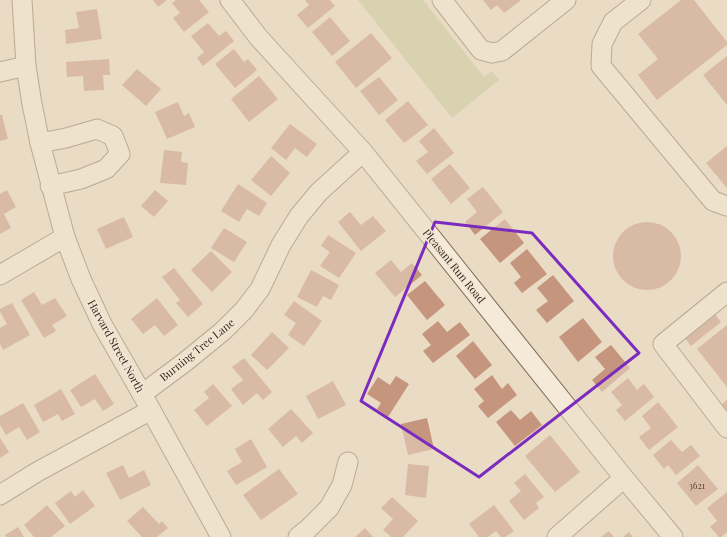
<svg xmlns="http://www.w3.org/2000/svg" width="727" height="537" viewBox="0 0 727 537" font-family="'Playfair Display',serif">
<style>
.green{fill:#c6c799}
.building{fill:#c5957e}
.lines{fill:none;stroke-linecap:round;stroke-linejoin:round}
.minor-casing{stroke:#836e5c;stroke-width:21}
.minor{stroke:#f5ead7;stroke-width:19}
.marked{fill:none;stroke:#7b2cbf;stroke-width:3;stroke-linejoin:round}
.labels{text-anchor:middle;stroke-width:3.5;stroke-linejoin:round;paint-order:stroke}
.number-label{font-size:9px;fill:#584237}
.street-label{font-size:11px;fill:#34271f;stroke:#f2e6d3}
</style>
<rect width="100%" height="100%" fill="#eadbc4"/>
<polygon class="green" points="358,0 423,0 484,77 492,71 499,80 452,118"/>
<g class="building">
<polygon points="153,0 167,0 158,7"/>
<polygon points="176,0 199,0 209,12 184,32 173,18 180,13 172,3"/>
<polygon points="305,0 330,0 335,6 308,28 297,15 309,5"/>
<polygon points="483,0 521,0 504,13 497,5 491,10"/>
<polygon points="681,0 694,0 727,42 727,45 657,100 638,75 658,59 638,34"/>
<polygon points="97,9 102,39 66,44 65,30 79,28 76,12"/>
<polygon points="330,17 350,41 332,56 312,32"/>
<polygon points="208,23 219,36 226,31 234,41 203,66 197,58 204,52 191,36"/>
<polygon points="371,33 392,58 356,88 335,62"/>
<polygon points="234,49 244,62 248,59 257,70 235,88 215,64"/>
<polygon points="727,56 727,105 703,75"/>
<polygon points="109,59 110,75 103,75 104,90 84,91 83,76 67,77 66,62"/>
<polygon points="137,69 161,89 146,106 122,85"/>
<polygon points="259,76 278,99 249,122 231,99"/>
<polygon points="379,77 398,100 379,115 360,91"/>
<polygon points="408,101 428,125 404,143 385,120"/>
<polygon points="178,102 184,116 189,113 195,127 167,139 155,112"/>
<polygon points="0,115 2,115 8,139 0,141"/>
<polygon points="290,124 317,144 307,157 295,148 286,160 271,148"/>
<polygon points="434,128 454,153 427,174 416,161 428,152 419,141"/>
<polygon points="727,146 727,188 706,163"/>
<polygon points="164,150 182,152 181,162 188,163 186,185 160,183"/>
<polygon points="271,156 290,173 271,196 251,180"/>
<polygon points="450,164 470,188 451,204 431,179"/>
<polygon points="238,184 267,203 259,216 247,209 239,222 221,211"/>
<polygon points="483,187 503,212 475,235 465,222 477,212 467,199"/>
<polygon points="7,190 16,207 4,214 11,228 0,234 0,194"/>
<polygon points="155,190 168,201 154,217 141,206"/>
<polygon points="350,212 361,225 373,216 386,231 361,251 338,222"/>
<polygon points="124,217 133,237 106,249 97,229"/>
<polygon points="505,219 524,243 500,263 480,239"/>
<circle cx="647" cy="256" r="34"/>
<polygon points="224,228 247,242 234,262 211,248"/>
<polygon points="328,235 356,253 339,278 320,266 330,252 321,246"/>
<polygon points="527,249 547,274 522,293 514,283 521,277 510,263"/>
<polygon points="211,251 232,272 212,292 191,270"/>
<polygon points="391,260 401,272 412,263 422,275 395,297 375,273"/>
<polygon points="174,268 203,304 188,317 176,303 180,300 162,277"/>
<polygon points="311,270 339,285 331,300 323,296 317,307 297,297"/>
<polygon points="553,275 574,301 547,323 536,310 548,301 537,288"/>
<polygon points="425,281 445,305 427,320 407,295"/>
<polygon points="34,292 42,305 55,298 67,316 52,325 56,331 44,338 21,300"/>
<polygon points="157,298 178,325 164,336 155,325 143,334 131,319"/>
<polygon points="294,301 322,321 304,346 288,335 296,323 284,315"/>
<polygon points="12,303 30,335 3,350 0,344 0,328 7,324 0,312 0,309"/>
<polygon points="715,314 721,322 691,346 685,338"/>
<polygon points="583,318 602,342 578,362 559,337"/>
<polygon points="438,321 447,332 460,322 470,335 433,363 423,351 431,345 422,334"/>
<polygon points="727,325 727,387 697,349"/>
<polygon points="272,332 289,348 267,370 251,355"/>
<polygon points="473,341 492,365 475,379 456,356"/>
<polygon points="611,345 630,368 602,392 592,380 605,369 595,357"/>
<polygon points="244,358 272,392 263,400 257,393 243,405 231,389 243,380 232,367"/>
<polygon points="95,374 114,404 103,411 95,399 81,407 70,390"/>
<polygon points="492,375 502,389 508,383 517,395 488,418 478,406 484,401 474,389"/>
<polygon points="396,376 409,384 388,417 377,409 381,403 367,394 378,377 390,385"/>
<polygon points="628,378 637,390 644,384 654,397 625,421 616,410 622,405 611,392"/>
<polygon points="333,381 346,405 318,419 306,396"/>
<polygon points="213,384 232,406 207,426 194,410 209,398 204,392"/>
<polygon points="61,389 75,414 62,421 58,414 43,422 34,405"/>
<polygon points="727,400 727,413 721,405"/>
<polygon points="658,402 678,427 649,450 639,437 651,428 642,416"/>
<polygon points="23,403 40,432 27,440 19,427 6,435 0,425 0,416"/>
<polygon points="291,409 313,433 302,443 296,436 283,447 268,429"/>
<polygon points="511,410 520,420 531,411 542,425 515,446 496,422"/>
<polygon points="427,418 434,449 408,455 401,424"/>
<polygon points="550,435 580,472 555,492 525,456"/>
<polygon points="0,438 9,452 0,458"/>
<polygon points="251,439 267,467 236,485 227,471 242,462 235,449"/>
<polygon points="671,440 682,452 691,445 700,456 676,475 668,465 664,469 653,455"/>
<polygon points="408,464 429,466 426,498 405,495"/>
<polygon points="123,465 129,478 144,470 151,485 120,500 106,473"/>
<polygon points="698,465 718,489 696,506 677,483"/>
<polygon points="279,469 298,494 261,520 243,495"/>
<polygon points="525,474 544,497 536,503 539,508 524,520 509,501 521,491 514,483"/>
<polygon points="83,490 95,506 70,524 55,503 71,491 75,497"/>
<polygon points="727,492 727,532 721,537 719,537 710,527 717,521 707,508"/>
<polygon points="392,497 418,521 403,537 391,537 383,530 393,519 381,508"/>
<polygon points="47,505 65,526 51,537 34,537 24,525"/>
<polygon points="494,505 514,531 505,537 501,537 496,531 488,537 479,537 469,524"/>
<polygon points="143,507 159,524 162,521 168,528 157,537 142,537 127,521"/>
<polygon points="18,527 24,537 6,537 5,535"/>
<polygon points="365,528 373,537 355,537"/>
<polygon points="609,531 614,537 601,537"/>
<polygon points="629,532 633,537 623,537"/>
</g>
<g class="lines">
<defs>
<g id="minor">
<polyline points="22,0 26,66 32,104 40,143 65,237 81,279 102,324 142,394 221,537"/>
<polyline points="230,0 259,38 363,152 624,478 673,537"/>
<polyline points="442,0 481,50 492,53 502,51 566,0"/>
<polyline points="641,0 613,22 602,44 601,66 713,201 727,206"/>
<polyline points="0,72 26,66"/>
<polyline points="40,143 66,138 97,129 113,136 120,154 106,169 81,179 50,186"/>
<polyline points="0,275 65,237"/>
<polyline points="727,292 663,344 727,428"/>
<polyline points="142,394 185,362 223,331 244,310 260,289 281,245 299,216 319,192 363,152"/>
<polyline points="0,495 37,472 151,410"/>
<polyline points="298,537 308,529 329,508 342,485 348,462"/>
<polyline points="557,537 624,478"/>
</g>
</defs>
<use href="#minor" class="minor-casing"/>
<use href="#minor" class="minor"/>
</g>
<path d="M0 0H727V537H0ZM435,222l97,11 107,120 -160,124 -118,-76z" fill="#eadbc4" fill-opacity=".55" fill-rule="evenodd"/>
<path class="marked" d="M435,222l97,11 107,120 -160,124 -118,-76z"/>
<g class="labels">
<g class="number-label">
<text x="697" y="489">3621</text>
</g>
<g class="street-label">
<text transform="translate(454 266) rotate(51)" y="4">Pleasant Run Road</text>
<text transform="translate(116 346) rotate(61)" y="4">Harvard Street North</text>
<text transform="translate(197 350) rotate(-39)" y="4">Burning Tree Lane</text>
</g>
</g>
</svg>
